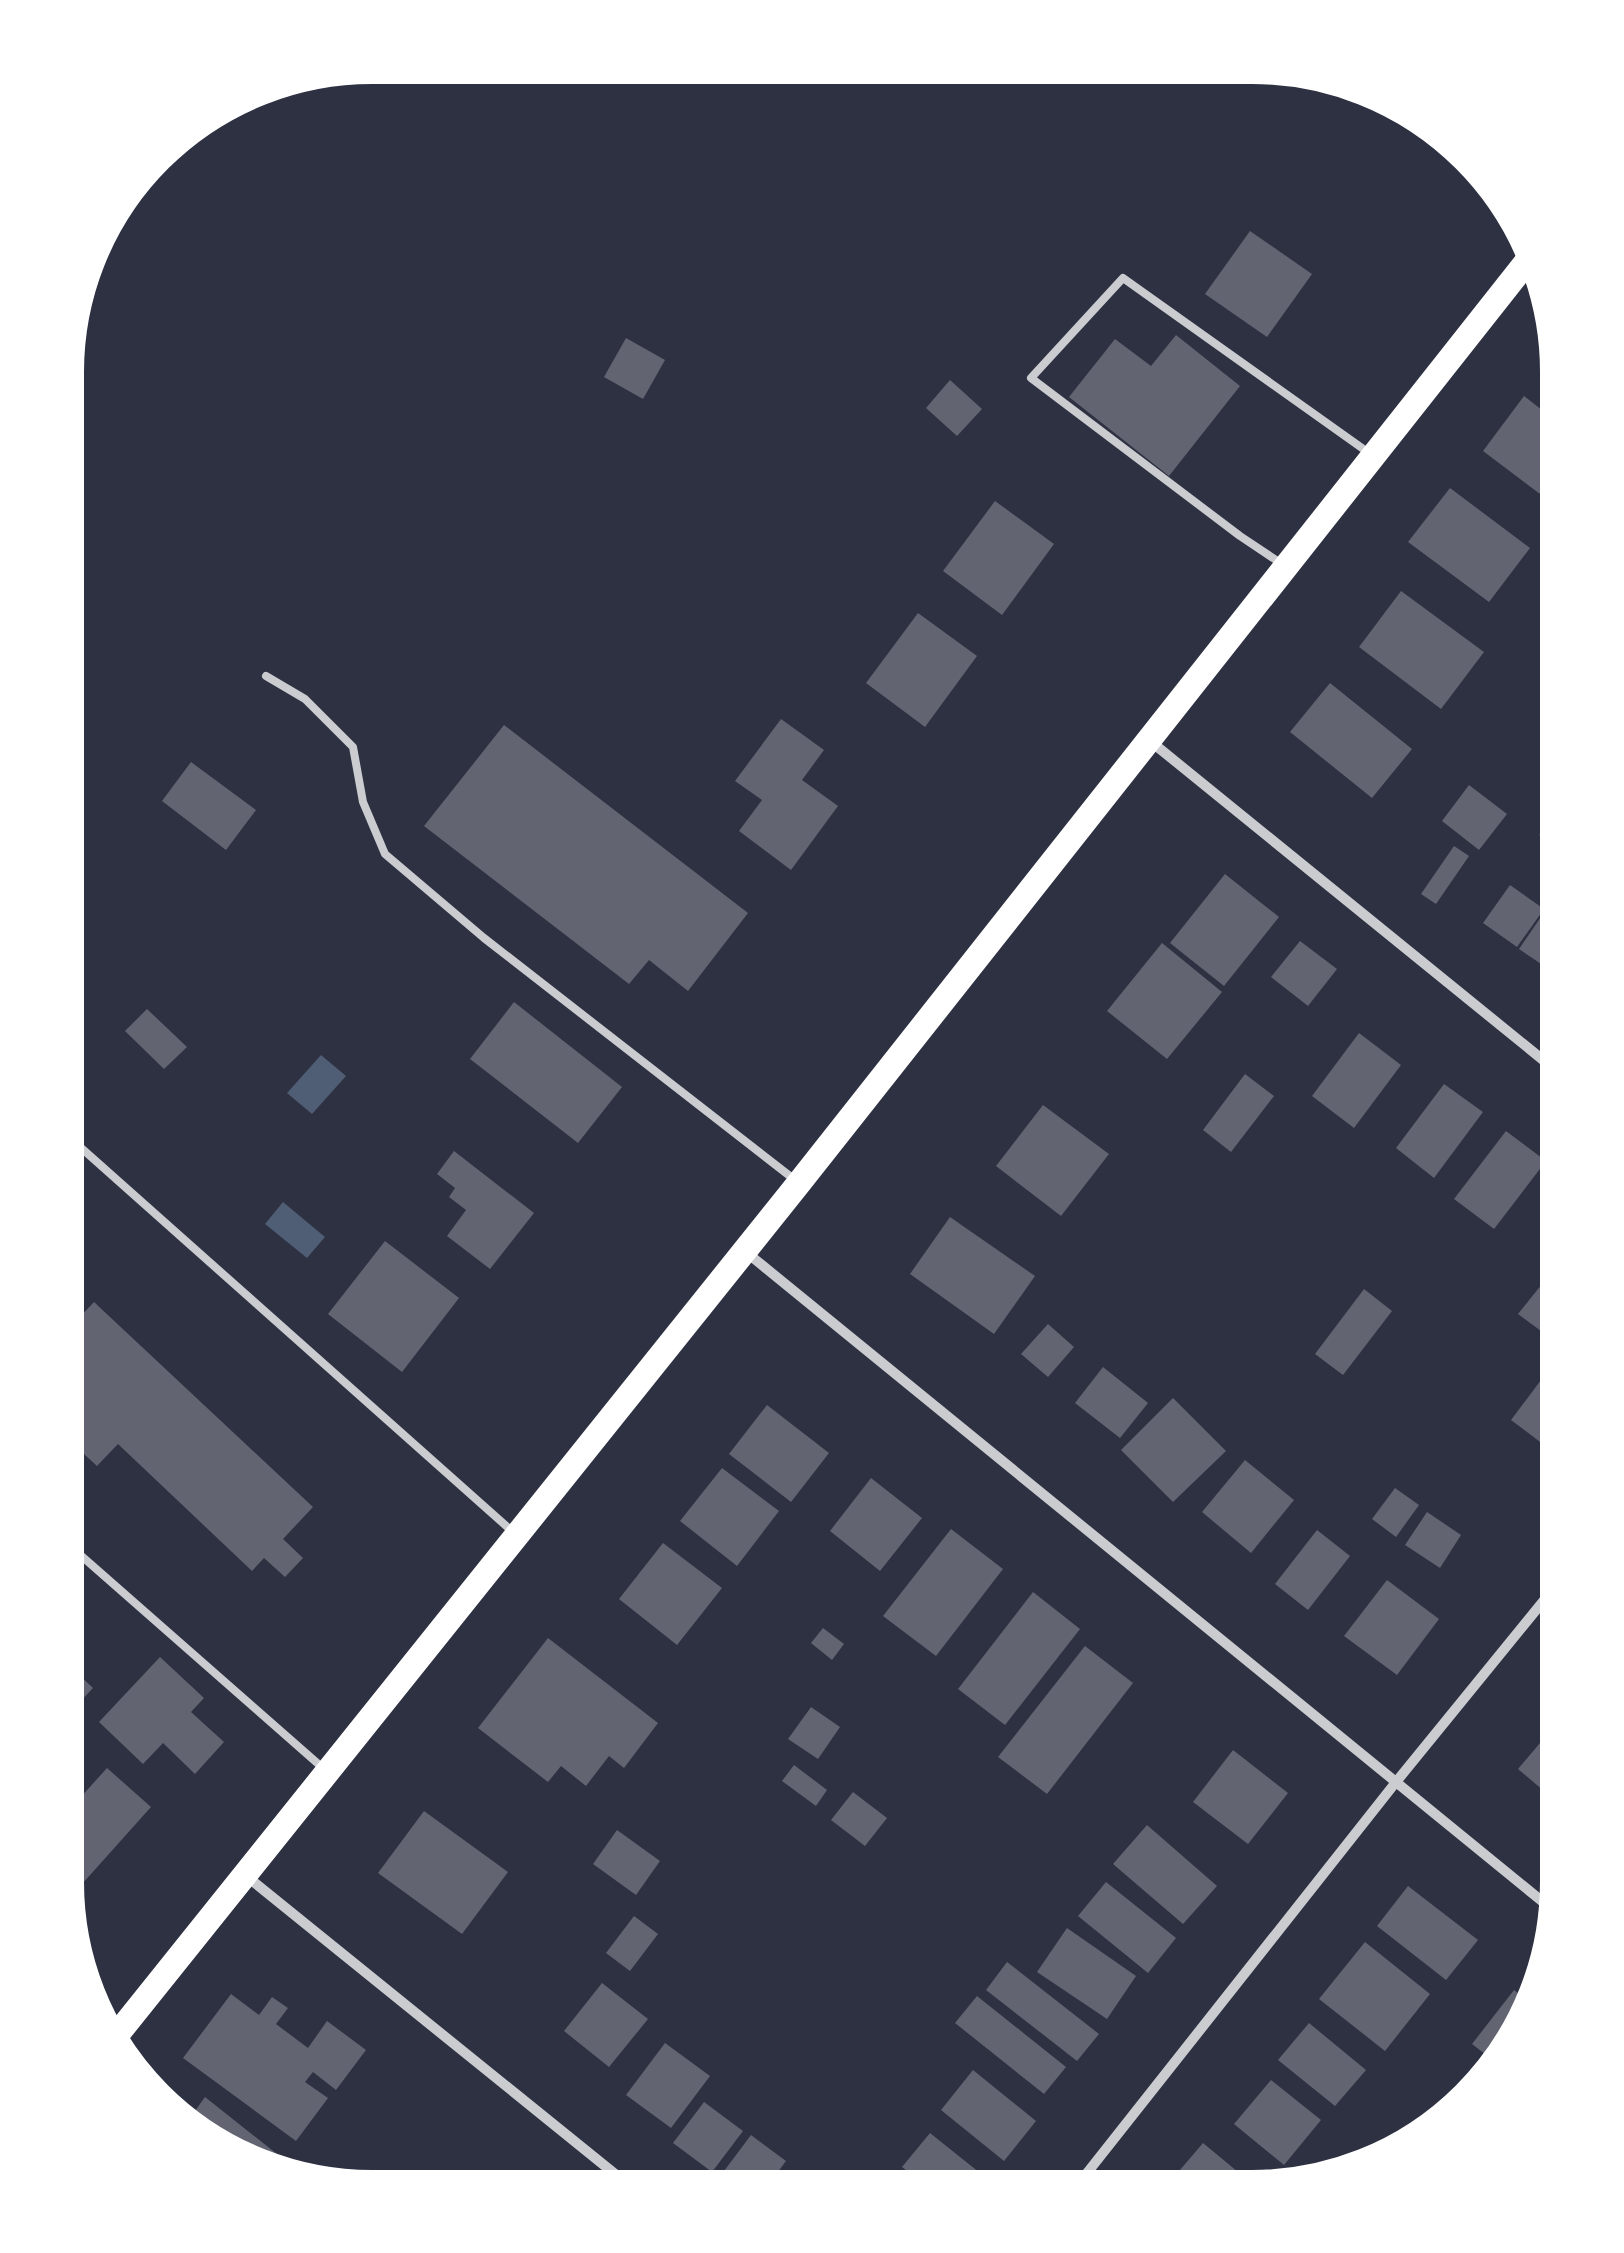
<svg xmlns="http://www.w3.org/2000/svg" width="1624" height="2253" viewBox="0 0 1624 2253" font-family="Karla,sans-serif">
<style>
.water{fill:#4f5d75}
.building{fill:#626471}
.lines{fill:none;stroke-linecap:round;stroke-linejoin:round}
.service{stroke:#caccd0;stroke-width:8}
.minor{stroke:#caccd0;stroke-width:10}
.primary{stroke:#fff;stroke-width:25}
.rim{fill:none;stroke:#fff;stroke-width:12}
</style>
<rect width="100%" height="100%" fill="#2d3142"/>
<g class="water">
<polygon points="321,1055 346,1076 312,1114 287,1093"/>
<polygon points="283,1202 325,1237 307,1258 265,1224"/>
</g>
<g class="building">
<polygon points="1415,113 1442,124 1465,152 1459,160 1409,119"/>
<polygon points="1250,231 1312,274 1267,337 1205,294"/>
<polygon points="1176,335 1240,386 1169,476 1069,397 1115,339 1151,366"/>
<polygon points="626,338 665,360 643,399 604,377"/>
<polygon points="950,380 982,409 957,436 926,408"/>
<polygon points="1524,396 1564,427 1564,512 1483,451"/>
<polygon points="1450,488 1530,548 1489,602 1408,542"/>
<polygon points="995,501 1054,544 1002,615 943,571"/>
<polygon points="1401,591 1484,652 1441,709 1359,647"/>
<polygon points="918,613 977,656 925,727 866,683"/>
<polygon points="1330,683 1412,749 1372,798 1290,732"/>
<polygon points="781,719 824,750 802,780 838,806 791,870 739,831 762,800 735,781"/>
<polygon points="504,725 748,913 688,991 649,960 629,984 424,826"/>
<polygon points="191,762 256,810 226,850 162,801"/>
<polygon points="1469,785 1507,814 1479,850 1442,821"/>
<polygon points="1564,800 1564,852 1539,835"/>
<polygon points="1454,846 1469,856 1436,904 1421,894"/>
<polygon points="1225,874 1279,917 1224,986 1170,943"/>
<polygon points="1510,885 1544,909 1517,947 1483,923"/>
<polygon points="1545,911 1564,924 1564,969 1559,976 1519,949"/>
<polygon points="1300,941 1337,969 1308,1006 1271,977"/>
<polygon points="1162,943 1222,992 1167,1059 1107,1011"/>
<polygon points="514,1002 622,1087 578,1143 470,1059"/>
<polygon points="147,1009 187,1047 164,1069 125,1031"/>
<polygon points="1359,1033 1401,1065 1354,1128 1312,1096"/>
<polygon points="1245,1074 1274,1096 1231,1152 1203,1130"/>
<polygon points="1444,1084 1483,1112 1434,1178 1396,1148"/>
<polygon points="1043,1105 1109,1154 1061,1216 996,1166"/>
<polygon points="1506,1131 1546,1161 1494,1229 1454,1199"/>
<polygon points="454,1151 534,1213 490,1269 447,1236 466,1210 449,1197 455,1188 437,1174"/>
<polygon points="950,1217 1035,1276 994,1334 910,1274"/>
<polygon points="385,1241 459,1298 402,1372 328,1314"/>
<polygon points="1546,1279 1564,1293 1564,1348 1518,1314"/>
<polygon points="1364,1289 1392,1311 1343,1375 1315,1354"/>
<polygon points="94,1302 313,1507 283,1539 303,1558 285,1577 264,1558 252,1571 118,1444 97,1466 61,1433 61,1337"/>
<polygon points="1048,1324 1074,1347 1048,1377 1021,1354"/>
<polygon points="1103,1367 1148,1403 1120,1438 1075,1403"/>
<polygon points="1547,1372 1564,1385 1563,1444 1556,1454 1511,1420"/>
<polygon points="1173,1398 1226,1451 1173,1502 1121,1450"/>
<polygon points="767,1405 829,1453 791,1502 729,1454"/>
<polygon points="1245,1460 1294,1500 1251,1553 1202,1512"/>
<polygon points="722,1468 779,1511 737,1566 680,1521"/>
<polygon points="871,1478 922,1518 880,1571 830,1531"/>
<polygon points="1395,1488 1419,1505 1396,1537 1372,1519"/>
<polygon points="1427,1512 1461,1535 1440,1568 1405,1545"/>
<polygon points="951,1529 1003,1569 936,1656 883,1616"/>
<polygon points="1317,1530 1350,1556 1308,1610 1275,1584"/>
<polygon points="663,1543 722,1588 677,1645 619,1599"/>
<polygon points="1387,1580 1439,1619 1397,1675 1344,1636"/>
<polygon points="1033,1592 1080,1629 1005,1725 958,1689"/>
<polygon points="823,1628 844,1644 832,1660 811,1643"/>
<polygon points="548,1638 658,1723 624,1768 609,1756 586,1786 561,1766 548,1782 478,1728"/>
<polygon points="1085,1646 1133,1683 1047,1794 998,1757"/>
<polygon points="60,1657 93,1688 60,1723"/>
<polygon points="160,1657 204,1698 191,1712 224,1742 195,1774 163,1743 143,1764 99,1722"/>
<polygon points="811,1707 840,1727 818,1759 788,1739"/>
<polygon points="1550,1731 1563,1742 1563,1807 1518,1769"/>
<polygon points="1233,1750 1288,1793 1248,1844 1193,1802"/>
<polygon points="794,1765 827,1790 816,1806 782,1781"/>
<polygon points="107,1768 151,1807 65,1903 60,1882 60,1820"/>
<polygon points="853,1792 887,1818 865,1846 831,1820"/>
<polygon points="424,1811 508,1872 462,1934 378,1873"/>
<polygon points="1147,1825 1217,1886 1183,1924 1113,1864"/>
<polygon points="617,1830 660,1861 636,1895 593,1864"/>
<polygon points="1106,1882 1176,1938 1148,1973 1078,1916"/>
<polygon points="1408,1886 1478,1940 1446,1980 1377,1926"/>
<polygon points="634,1916 658,1934 630,1971 606,1953"/>
<polygon points="1067,1928 1136,1976 1107,2019 1037,1972"/>
<polygon points="1365,1942 1430,1994 1385,2051 1319,1999"/>
<polygon points="1007,1962 1099,2034 1077,2061 986,1990"/>
<polygon points="602,1983 648,2019 609,2067 564,2031"/>
<polygon points="1514,1990 1529,2002 1511,2055 1499,2065 1472,2044"/>
<polygon points="231,1994 259,2015 272,1997 288,2008 276,2024 308,2048 327,2021 366,2050 336,2090 313,2072 305,2082 328,2098 296,2141 183,2058"/>
<polygon points="977,1996 1066,2067 1044,2094 955,2023"/>
<polygon points="1309,2023 1366,2070 1335,2106 1278,2060"/>
<polygon points="665,2043 710,2076 671,2128 626,2095"/>
<polygon points="973,2070 1036,2121 1004,2161 941,2110"/>
<polygon points="1271,2080 1321,2120 1284,2165 1234,2124"/>
<polygon points="205,2097 306,2177 304,2179 182,2129"/>
<polygon points="704,2102 743,2131 712,2172 673,2143"/>
<polygon points="930,2133 985,2177 973,2192 933,2192 902,2167"/>
<polygon points="751,2135 786,2161 763,2192 735,2192 718,2179"/>
<polygon points="1203,2143 1261,2191 1179,2193 1168,2184"/>
<polygon points="509,2171 536,2191 494,2191"/>
</g>
<g class="lines">
<g class="service">
<polyline points="1282,564 1240,536 1031,378 1123,278 1369,453"/>
<polyline points="266,676 305,699 353,747 363,802 385,854 484,938 795,1180"/>
<polyline points="61,1130 513,1532"/>
<polyline points="61,1538 324,1769"/>
</g>
<g class="minor">
<polyline points="1149,740 1564,1077"/>
<polyline points="746,1252 1559,1915"/>
<polyline points="245,1875 636,2191"/>
<polyline points="1072,2192 1396,1782 1563,1577"/>
</g>
<polyline class="primary" points="111,2042 799,1183 1536,250"/>
</g>
<path d="M0 0H1624V2253H0ZM372 78H1252A294 294 0 0 1 1546 372V1882A294 294 0 0 1 1252 2176H372A294 294 0 0 1 78 1882V372A294 294 0 0 1 372 78Z" fill="#fff" fill-rule="evenodd"/>
<path class="rim" d="M372 78H1252A294 294 0 0 1 1546 372V1882A294 294 0 0 1 1252 2176H372A294 294 0 0 1 78 1882V372A294 294 0 0 1 372 78Z"/>
</svg>
